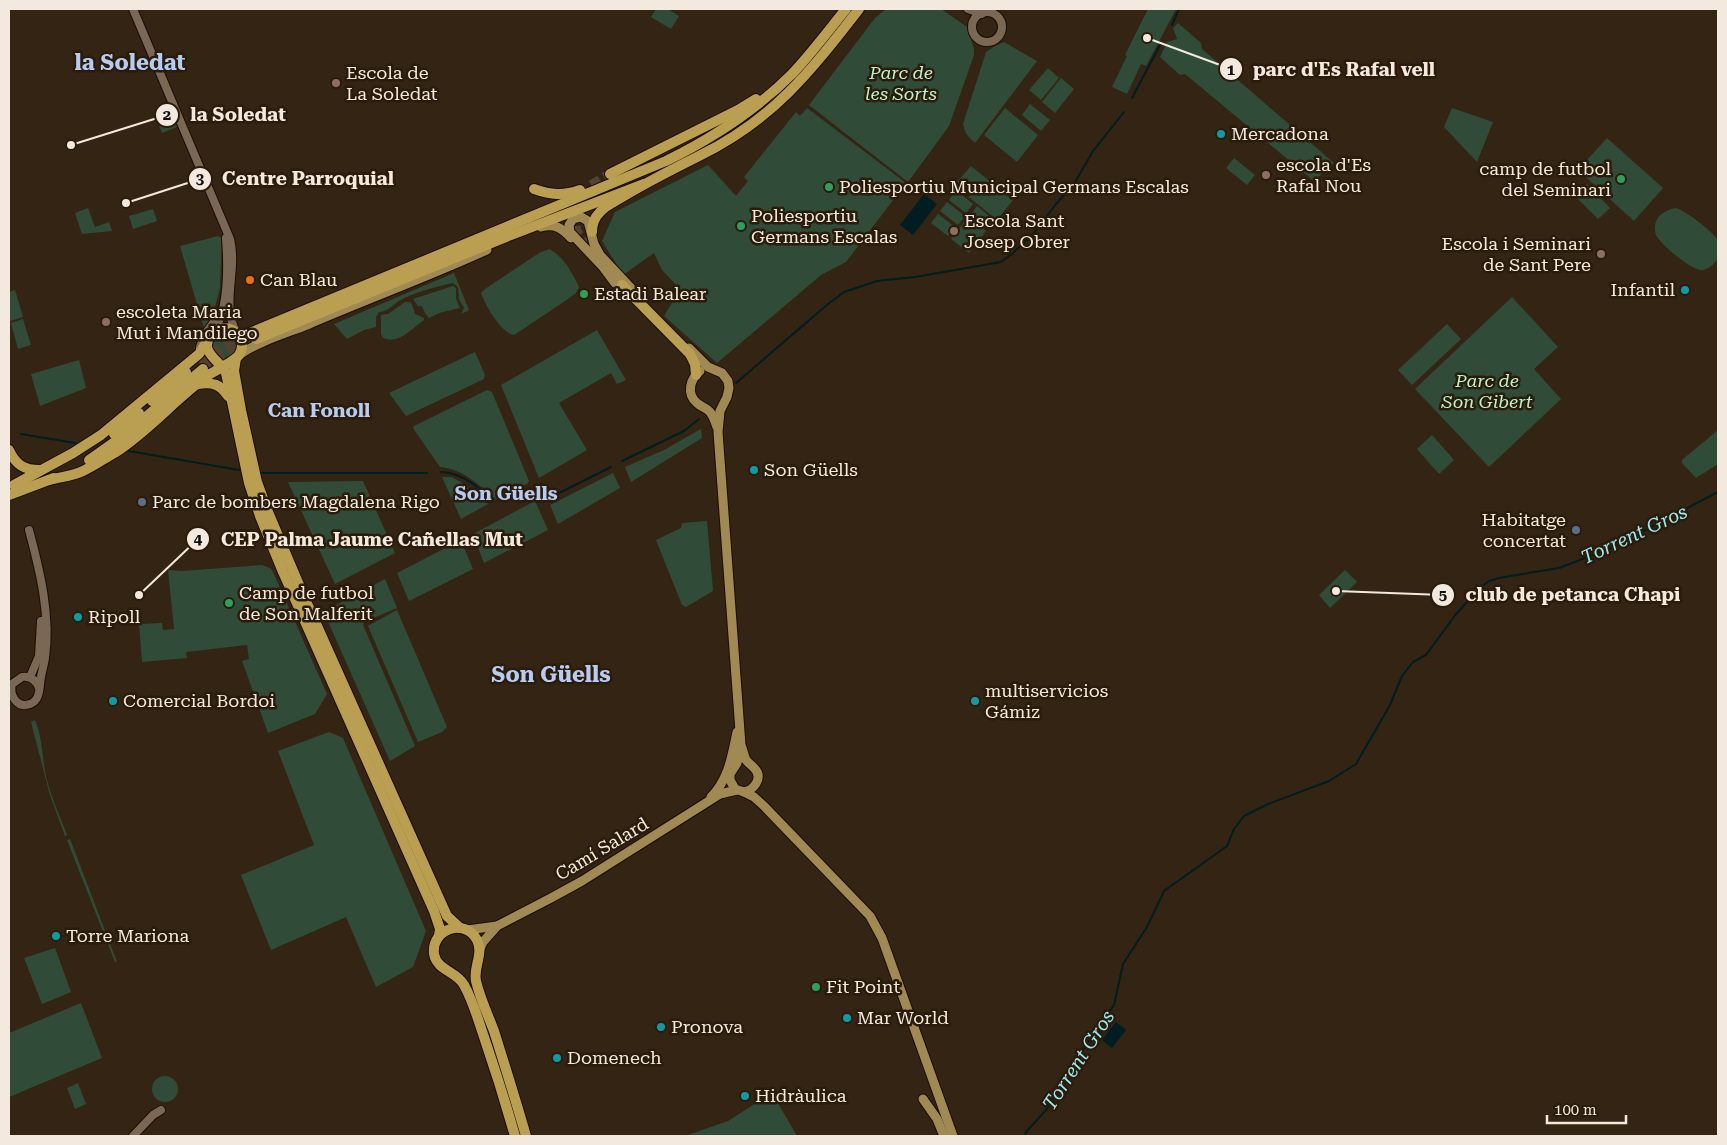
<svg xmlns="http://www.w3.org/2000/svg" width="1727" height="1145" viewBox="0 0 1727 1145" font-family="'Roboto Serif',serif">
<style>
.green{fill:#304c38}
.water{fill:#001d21}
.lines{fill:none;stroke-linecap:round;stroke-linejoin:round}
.stream{stroke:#001d21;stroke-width:2}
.highway-tunnel{stroke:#514231;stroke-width:10;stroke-dasharray:10 5;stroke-linecap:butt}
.secondary-casing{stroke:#1b0d01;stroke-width:10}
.primary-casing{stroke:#1b0d01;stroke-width:11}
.highway-casing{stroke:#1b0d01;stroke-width:12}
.secondary{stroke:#7a6855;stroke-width:8}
.primary{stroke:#a08953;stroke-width:9}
.highway{stroke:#ba9f52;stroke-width:10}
.education-dot{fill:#8d6e63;stroke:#2a1b0a;stroke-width:2}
.culture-dot{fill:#0f9aa8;stroke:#2a1b0a;stroke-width:2}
.leisure-dot{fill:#2e9e5b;stroke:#2a1b0a;stroke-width:2}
.food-dot{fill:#e8710a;stroke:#2a1b0a;stroke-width:2}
.service-dot{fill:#5c6f8a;stroke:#2a1b0a;stroke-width:2}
.labels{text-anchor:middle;stroke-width:5;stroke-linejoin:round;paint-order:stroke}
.poi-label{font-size:18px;fill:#f4e9de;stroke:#2a1b0a;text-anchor:start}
.park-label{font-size:18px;font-style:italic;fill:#bcf3cb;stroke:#2a1b0a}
.street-label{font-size:18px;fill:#f4e9de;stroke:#2a1b0a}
.neighbourhood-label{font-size:19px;font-weight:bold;fill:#b7ccf3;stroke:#2a1b0a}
.water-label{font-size:19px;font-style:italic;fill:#9beaf4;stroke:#2a1b0a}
.district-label{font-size:22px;font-weight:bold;fill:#b7ccf3;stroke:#2a1b0a}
.leader{fill:none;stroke:#f4e9de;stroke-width:2}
.callout-dot{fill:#f4e9de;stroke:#2a1b0a;stroke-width:2}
.mark-label{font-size:15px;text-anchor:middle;font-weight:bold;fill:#111}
.callout-label{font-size:19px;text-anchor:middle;font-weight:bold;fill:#f4e9de;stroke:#2a1b0a;stroke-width:5;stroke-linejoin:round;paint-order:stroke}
</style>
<rect width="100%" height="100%" fill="#342413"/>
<g class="green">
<polygon points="656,9 668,9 679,16 671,29 651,17"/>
<polygon points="886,9 941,9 967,27 974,49 974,55 949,126 908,182 809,105 875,18"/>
<polygon points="1148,9 1176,9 1146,66 1141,64 1127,94 1112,87 1127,56 1125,55"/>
<polygon points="1178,23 1201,43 1202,49 1334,163 1314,181 1185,74 1180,75 1160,57 1167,42 1177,39 1173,28"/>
<path d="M1004,42l33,19 -62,82c-7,-6 -10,-10 -12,-19l23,-72 9,-6z"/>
<polygon points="1048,68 1059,78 1041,100 1029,90"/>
<polygon points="1061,78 1074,89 1055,113 1042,102"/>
<polygon points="168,104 177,127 162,133 155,115 159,113 157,109"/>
<polygon points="1030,104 1050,120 1041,131 1022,115"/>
<polygon points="807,108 906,183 846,262 821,275 717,363 664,316 680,289 662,270 654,253 623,275 602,241 615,212 708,165 736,196 748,181 744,177 796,112 800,116"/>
<polygon points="1005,108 1038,135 1017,162 984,135"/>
<polygon points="1452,108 1493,122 1477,162 1444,127"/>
<polygon points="1607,138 1663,188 1634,221 1578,170"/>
<polygon points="1234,158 1255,175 1247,185 1226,168"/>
<polygon points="971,166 1013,200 997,220 969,197 971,194 957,182"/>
<polygon points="1587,184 1610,208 1598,219 1575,196"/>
<polygon points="956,190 973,204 966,213 949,200"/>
<polygon points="947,202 965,216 958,225 940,211"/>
<polygon points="977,206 994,220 987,229 970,215"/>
<polygon points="88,208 95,227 109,222 112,231 82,234 75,213"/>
<path d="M1676,208c10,3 36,23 41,31 3,6 1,14 1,20 -4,5 -9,10 -16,11 -10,1 -42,-26 -46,-35 -5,-16 7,-25 20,-27z"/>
<polygon points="153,209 157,221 133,229 129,216"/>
<polygon points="938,214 955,227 948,236 931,223"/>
<polygon points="968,217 986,231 969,253 951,239"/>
<polygon points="218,236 222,238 220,288 212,318 204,328 180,246"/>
<path d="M549,249c14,7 23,23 30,38l-3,6 -8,6 -54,36c-13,-2 -29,-30 -33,-42l4,-4 54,-36z"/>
<path d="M454,273l15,37 -8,4 3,-6 -5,-9 -1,-12 -5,-4c-15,3 -41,10 -54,18 -7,5 -11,10 -20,11l-3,5v10l-12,3 -17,9 -13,-15z"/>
<polygon points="453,286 456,288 456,299 460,308 439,313 429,318 425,313 422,306 418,306 413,299"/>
<polygon points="15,290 23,317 10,321 9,292"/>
<polygon points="1512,297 1558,347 1534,369 1561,399 1489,467 1415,389"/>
<path d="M405,302h4l3,2 3,10 9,4v2c-12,8 -25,25 -41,18l-2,-4v-19l7,-1z"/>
<polygon points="23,319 31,345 18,349 11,323"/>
<polygon points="1447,324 1461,339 1412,385 1398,370"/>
<polygon points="597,330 626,380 617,384 611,373 559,403 587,450 539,478 501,385"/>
<circle cx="225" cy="345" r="12"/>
<polygon points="475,352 485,375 484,379 406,416 389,393"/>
<polygon points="79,360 86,388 40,406 31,374"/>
<path d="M487,390l5,2 37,89 -2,3 -31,15c-18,-14 -32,-30 -56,-32l-27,-39 1,-2z"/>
<polygon points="701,429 702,438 631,482 625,467 664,450"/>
<polygon points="1718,430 1718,464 1696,478 1682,463 1682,460"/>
<polygon points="1432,435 1454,460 1439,474 1417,449"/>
<polygon points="613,473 620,488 558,524 550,505"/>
<polygon points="442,477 452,477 462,483 488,504 461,519"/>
<polygon points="363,481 395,553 335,584 288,482"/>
<polygon points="535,501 548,530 484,563 473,534"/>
<polygon points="707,521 713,591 686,607 682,605 656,540 681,528 682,523"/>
<polygon points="459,541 462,543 473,569 409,601 397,573"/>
<polygon points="262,565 270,568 273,572 327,694 315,714 268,733 242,661 249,659 247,645 186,652 187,658 142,662 139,624 162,623 163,630 174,629 168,570 182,571"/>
<polygon points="1345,570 1357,582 1330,608 1319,595"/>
<polygon points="385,579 397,608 364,622 363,625 415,746 390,761 326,617 327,610"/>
<polygon points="397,610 447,727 442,732 418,742 368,626"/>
<path d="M35,720c7,17 7,34 10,51 4,22 14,43 22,64l-2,1 -15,-41 -19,-73z"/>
<polygon points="329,732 343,738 426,931 413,967 376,987 346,917 271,950 241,875 314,845 278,751"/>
<polygon points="70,839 117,962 115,962 67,840"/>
<polygon points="55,948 71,992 42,1004 24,958"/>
<polygon points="81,1003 102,1058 9,1097 9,1033"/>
<circle cx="165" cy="1089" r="13"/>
<polygon points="78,1083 86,1104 75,1109 67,1088"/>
<polygon points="772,1093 797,1136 685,1136 728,1121"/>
</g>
<g class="water">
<polygon points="924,194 937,204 913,235 900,225"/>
<polygon points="1116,1022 1126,1030 1112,1048 1102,1040"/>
</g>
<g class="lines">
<g class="stream">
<polyline points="1172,25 1179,9"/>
<polyline points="1132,98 1160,45"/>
<polyline points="736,383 828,304 844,292 877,281 915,277 1001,262 1013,253 1033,234 1056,204 1074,184 1093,151 1124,112"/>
<polyline points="21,434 75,443"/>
<polyline points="129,451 239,470"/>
<polyline points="622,461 684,431 699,419"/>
<path d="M441,472c22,1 37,15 52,29"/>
<polyline points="261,473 427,473"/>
<polyline points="547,499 611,467"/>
<polyline points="1025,1136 1026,1132 1047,1109 1061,1081 1114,1005 1123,964 1147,927 1164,891 1227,846 1234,829 1244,816 1268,804 1329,781 1356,764 1390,705 1402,676 1413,662 1426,655 1456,614 1481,587 1489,581 1499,578 1559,568 1611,548 1718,492"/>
</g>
<g class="highway-tunnel">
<polyline points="581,196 590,186 610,174"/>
<polyline points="574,211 576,230 584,244"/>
<polyline points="199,362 226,345 252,332"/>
<polyline points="203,369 229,352 256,339"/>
</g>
<defs>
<g id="secondary">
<path d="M133,9l97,230c8,31 -10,67 7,94"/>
<polyline points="968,9 982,14"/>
<circle cx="987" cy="27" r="15"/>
<path d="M213,332c16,-22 15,-67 13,-94"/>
<polyline points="200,347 205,334 214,322"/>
<path d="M29,530c11,41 22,86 16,128 -1,7 -3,13 -4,19 -2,10 0,23 -11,27 -13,5 -21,-9 -18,-20l10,-7c9,-1 14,3 17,11"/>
<polyline points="30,677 39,656 41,621"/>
<polyline points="133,1136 153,1115 161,1110"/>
</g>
<g id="primary">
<path d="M541,227c13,-4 21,1 30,11"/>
<polyline points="615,283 603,267 570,232 569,225 573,219 581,217 588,221 594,244 600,255 631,288"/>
<path d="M689,348l19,19 14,6 6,8 1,7 -2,9 -7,14 -2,21 23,313c2,5 3,11 5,15 3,4 6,5 9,9 8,9 -1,21 -11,23l-9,-3 -5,-9v-6l7,-11 4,-18"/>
<path d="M238,356c16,-13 49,-23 69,-31 60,-26 121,-48 180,-75"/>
<path d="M700,371c-10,8 -14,23 -3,32 4,4 10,5 13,9 4,5 5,10 7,15"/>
<polyline points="744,792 754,797 764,806 870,916 882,938 953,1136"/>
<path d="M711,797c18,-18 21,-42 26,-65"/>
<polyline points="467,930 497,926 551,898 582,881 720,794 737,790"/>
<polyline points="480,949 483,942 497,926"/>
<polyline points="923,1099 937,1119 944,1136"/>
</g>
<g id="highway">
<polyline points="610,174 738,110 756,99"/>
<path d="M534,189c17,6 29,7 46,1"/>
<path d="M592,232c0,-8 2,-14 8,-20 5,-6 12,-9 19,-13 26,-16 52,-29 80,-43 74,-36 111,-84 160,-147"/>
<polyline points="622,285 690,354 695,364 696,375"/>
<path d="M252,332l414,-171c47,-23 89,-50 126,-87 19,-20 36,-43 54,-65"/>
<polyline points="256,339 506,237 644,184"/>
<polyline points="236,358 234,371 241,410 257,482 268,512 305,599 443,907 447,916 460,928"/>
<path d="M198,384c15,-2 22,0 30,12"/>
<polyline points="152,401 186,372"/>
<polyline points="114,434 139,413"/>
<path d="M9,450c7,15 15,20 31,20"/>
<polyline points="89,460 123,436 203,369"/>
<path d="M49,480c11,-3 24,-4 34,-9 11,-5 22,-13 33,-19 34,-22 61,-55 94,-78 8,-5 25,-13 29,-19 8,-12 -2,-27 -15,-27 -6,0 -10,3 -13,7 -13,17 9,25 15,38l23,110 11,33 23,56 151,339 6,18 -1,7"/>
<polyline points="14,485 73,453 101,435 199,354 207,341"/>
<polyline points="9,495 54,478"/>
<path d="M515,1136c-10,-35 -21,-70 -33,-105 -5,-15 -10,-32 -18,-46 -7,-14 -27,-14 -30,-31 -3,-26 32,-36 43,-14 7,14 -4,27 -1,41 4,17 12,34 18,50 11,35 22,70 32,105"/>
</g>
</defs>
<use href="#secondary" class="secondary-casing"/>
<use href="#primary" class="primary-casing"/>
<use href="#highway" class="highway-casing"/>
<use href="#secondary" class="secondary"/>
<use href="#primary" class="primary"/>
<use href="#highway" class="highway"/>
</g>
<g class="education-dot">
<circle cx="336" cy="83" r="5"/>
<circle cx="1266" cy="175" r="5"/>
<circle cx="954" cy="231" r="5"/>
<circle cx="1601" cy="254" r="5"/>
<circle cx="106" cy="322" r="5"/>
</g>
<g class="culture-dot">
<circle cx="1221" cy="134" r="5"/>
<circle cx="1685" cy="290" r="5"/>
<circle cx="754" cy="470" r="5"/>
<circle cx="78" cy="617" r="5"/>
<circle cx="113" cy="701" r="5"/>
<circle cx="975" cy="701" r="5"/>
<circle cx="56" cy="936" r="5"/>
<circle cx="847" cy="1018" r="5"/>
<circle cx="661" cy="1027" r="5"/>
<circle cx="557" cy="1058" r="5"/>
<circle cx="745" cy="1096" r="5"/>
</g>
<g class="leisure-dot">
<circle cx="1621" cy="179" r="5"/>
<circle cx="829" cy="187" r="5"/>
<circle cx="741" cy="226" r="5"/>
<circle cx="584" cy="294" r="5"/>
<circle cx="229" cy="603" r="5"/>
<circle cx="816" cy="987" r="5"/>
</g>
<circle class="food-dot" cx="250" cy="280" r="5"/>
<g class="service-dot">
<circle cx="142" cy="502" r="5"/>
<circle cx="1576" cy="530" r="5"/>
</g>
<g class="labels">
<g class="poi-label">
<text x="346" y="79">Escola de<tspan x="346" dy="21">La Soledat</tspan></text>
<text x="1231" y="140">Mercadona</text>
<text x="1276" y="171">escola d'Es<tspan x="1276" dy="21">Rafal Nou</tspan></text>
<text x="1611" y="175" text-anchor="end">camp de futbol<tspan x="1611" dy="21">del Seminari</tspan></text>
<text x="839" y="193">Poliesportiu Municipal Germans Escalas</text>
<text x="751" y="222">Poliesportiu<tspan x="751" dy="21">Germans Escalas</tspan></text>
<text x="964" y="227">Escola Sant<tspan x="964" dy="21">Josep Obrer</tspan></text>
<text x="1591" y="250" text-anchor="end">Escola i Seminari<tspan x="1591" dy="21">de Sant Pere</tspan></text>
<text x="260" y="286">Can Blau</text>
<text x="1675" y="296" text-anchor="end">Infantil</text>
<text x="594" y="300">Estadi Balear</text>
<text x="116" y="318">escoleta Maria<tspan x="116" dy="21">Mut i Mandilego</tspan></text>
<text x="764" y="476">Son Güells</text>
<text x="152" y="508">Parc de bombers Magdalena Rigo</text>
<text x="1566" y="526" text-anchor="end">Habitatge<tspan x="1566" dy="21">concertat</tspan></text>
<text x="239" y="599">Camp de futbol<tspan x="239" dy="21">de Son Malferit</tspan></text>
<text x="88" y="623">Ripoll</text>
<text x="985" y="697">multiservicios<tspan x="985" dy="21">Gámiz</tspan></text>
<text x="123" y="707">Comercial Bordoi</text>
<text x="66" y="942">Torre Mariona</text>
<text x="826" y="993">Fit Point</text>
<text x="857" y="1024">Mar World</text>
<text x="671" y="1033">Pronova</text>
<text x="567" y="1064">Domenech</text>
<text x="755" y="1102">Hidràulica</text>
</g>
<g class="park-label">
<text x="901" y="79">Parc de<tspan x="901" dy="21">les Sorts</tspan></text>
<text x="1487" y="387">Parc de<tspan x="1487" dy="21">Son Gibert</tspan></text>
</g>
<g class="street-label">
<text transform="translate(602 849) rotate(-31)" y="6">Camí Salard</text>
</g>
<g class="neighbourhood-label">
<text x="319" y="417">Can Fonoll</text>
<text x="506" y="500">Son Güells</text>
</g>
<g class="water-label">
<text transform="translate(1634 534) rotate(-25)" y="7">Torrent Gros</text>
<text transform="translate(1078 1060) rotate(-57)" y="7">Torrent Gros</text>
</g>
<g class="district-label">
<text x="130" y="70">la Soledat</text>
<text x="551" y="682">Son Güells</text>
</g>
</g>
<path class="leader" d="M1147 38L1231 69M71 145L167 115M126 203L200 179M139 595L198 539M1336 591L1443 595"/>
<g class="callout-dot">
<circle cx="1147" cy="38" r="5"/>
<circle cx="71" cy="145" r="5"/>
<circle cx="126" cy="203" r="5"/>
<circle cx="139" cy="595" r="5"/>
<circle cx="1336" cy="591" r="5"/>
<circle cx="1231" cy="69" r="12"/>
<circle cx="167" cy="115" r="12"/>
<circle cx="200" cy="179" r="12"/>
<circle cx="198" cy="539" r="12"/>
<circle cx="1443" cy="595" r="12"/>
</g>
<g class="mark-label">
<text x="1231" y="75">1</text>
<text x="167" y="120">2</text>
<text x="200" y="184">3</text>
<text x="198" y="544">4</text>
<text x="1443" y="600">5</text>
</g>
<g class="callout-label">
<text x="1344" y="76">parc d'Es Rafal vell</text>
<text x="238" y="121">la Soledat</text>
<text x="308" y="185">Centre Parroquial</text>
<text x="372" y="546">CEP Palma Jaume Cañellas Mut</text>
<text x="1573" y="601">club de petanca Chapi</text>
</g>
<rect width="1727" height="1145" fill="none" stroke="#f4e9de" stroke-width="20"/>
<path d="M1547 1115v8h79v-8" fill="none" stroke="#f4e9de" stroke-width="2.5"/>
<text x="1554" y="1115" font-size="15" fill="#f4e9de" stroke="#2a1b0a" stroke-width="4" paint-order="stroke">100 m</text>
</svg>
